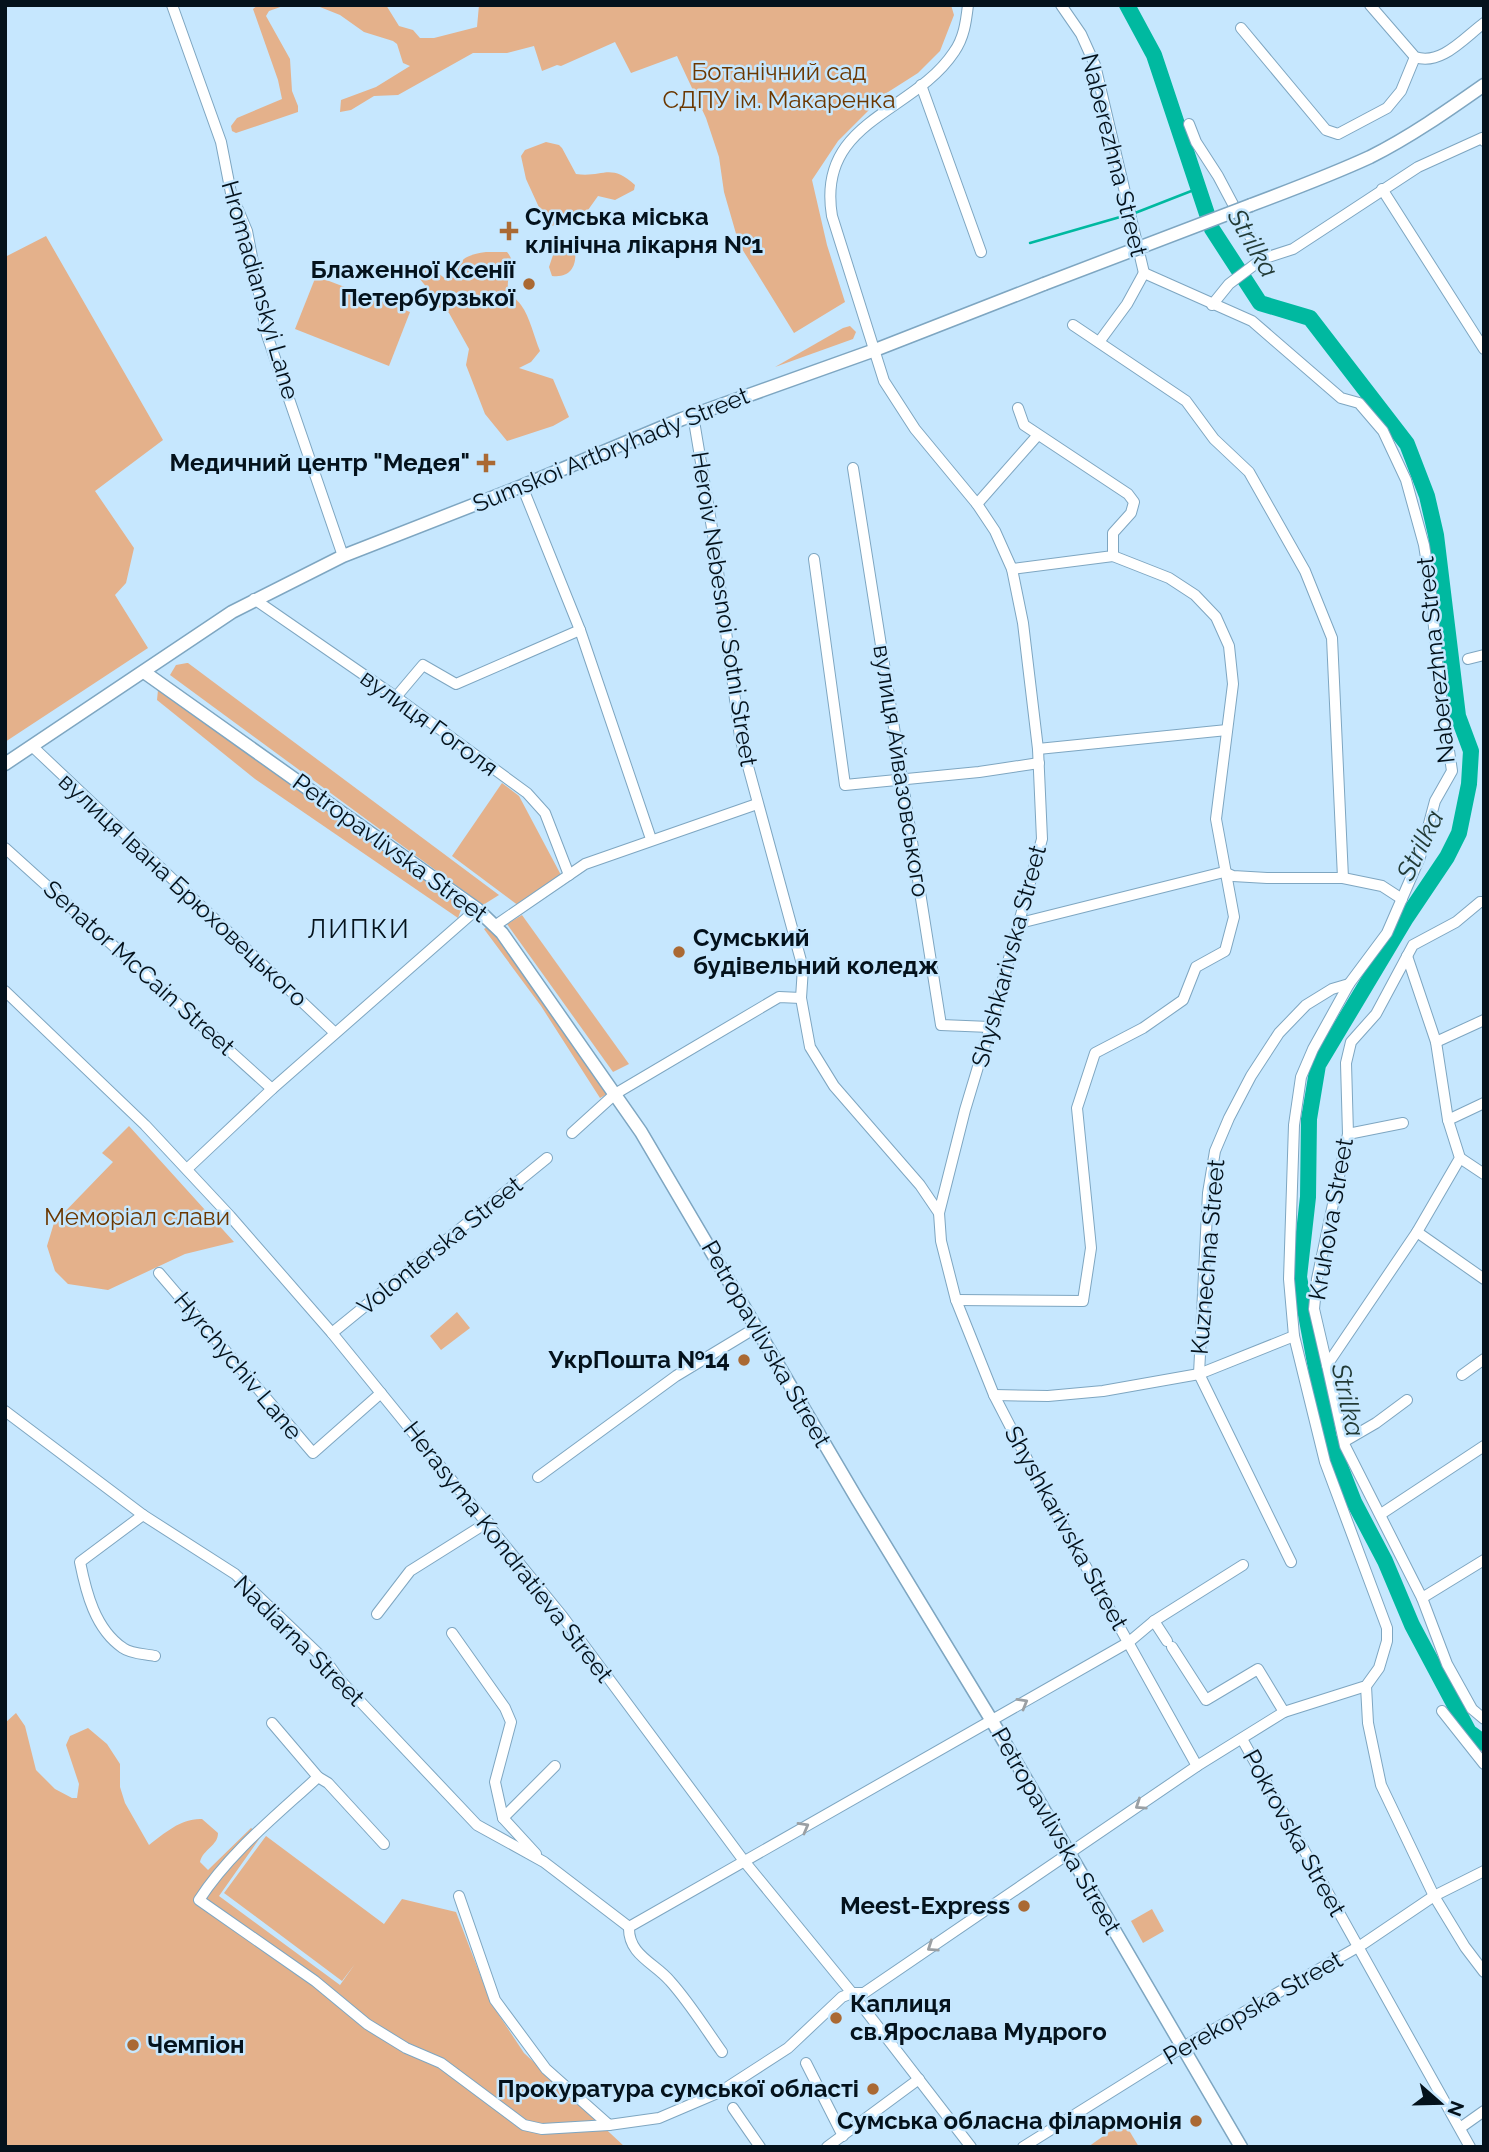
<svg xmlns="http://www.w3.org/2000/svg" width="1489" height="2152" viewBox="0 0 1489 2152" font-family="Raleway,sans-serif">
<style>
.green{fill:#e4b18b}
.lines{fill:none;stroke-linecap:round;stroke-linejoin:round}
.stream{stroke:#00b9a0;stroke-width:2.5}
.river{stroke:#00b9a0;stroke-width:16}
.minor-casing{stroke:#7ea6c1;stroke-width:12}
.major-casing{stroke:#7ea6c1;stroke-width:15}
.minor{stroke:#fff;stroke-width:10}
.major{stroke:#fff;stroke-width:12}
.major-bridge-casing{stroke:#7ea6c1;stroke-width:15;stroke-linecap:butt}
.major-bridge{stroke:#fff;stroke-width:12}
.oneway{stroke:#9ba0a4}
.poi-dot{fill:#aa6933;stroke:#c6e7fe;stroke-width:2.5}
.labels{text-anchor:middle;stroke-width:5;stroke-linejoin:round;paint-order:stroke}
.park-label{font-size:24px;fill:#6b3700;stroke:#c6e7fe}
.street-label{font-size:24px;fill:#04121c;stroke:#c6e7fe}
.poi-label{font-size:24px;font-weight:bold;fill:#04121c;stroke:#c6e7fe;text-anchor:end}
.water-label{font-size:26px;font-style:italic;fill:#233b36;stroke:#c6e7fe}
.neighbourhood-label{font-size:26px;letter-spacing:2px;fill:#04121c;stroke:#c6e7fe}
</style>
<rect width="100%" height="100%" fill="#c6e7fe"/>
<g class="green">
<polygon points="258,5 286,5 269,11 266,16 290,59 292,91 298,106 298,112 236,133 232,131 231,126 237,118 282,99 278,80 253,9"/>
<polygon points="315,5 386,5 399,26 413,30 420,38 434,38 477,27 479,5 951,5 954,15 940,51 918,73 885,94 838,141 812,180 827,245 845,302 794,333 739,244 724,192 719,157 706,118 677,56 631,73 615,42 561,66 557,65 542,71 534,46 507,53 473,53 398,95 374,96 351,110 340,112 341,100 376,87 410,66 403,63 397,44 393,41 364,32 340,15"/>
<path d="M546,142l13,3 3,3 14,26c27,4 34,-12 59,11l-1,5 -19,10 -17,-4 -15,21 -35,10 -22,-48 -5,-23 4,-6z"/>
<polygon points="46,236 163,440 95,491 134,548 126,583 115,595 148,648 5,742 5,257"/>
<path d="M565,240l8,2c6,18 1,37 -21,34l-3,-9 4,-12 -1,-8z"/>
<path d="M486,252h21c12,14 -1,23 1,35 2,9 8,11 13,18 9,12 13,32 19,46l-9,11 -12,6 34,11 16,38 -16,9 -46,15 -22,-27 -19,-49 3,-16 -20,-36 -16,-9 -5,-15 -17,-21 5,-5 16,5 16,13c18,-11 1,-24 38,-29z"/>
<polygon points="316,276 410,312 389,366 295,329"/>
<polygon points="850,326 856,332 853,339 775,367 843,328"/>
<polygon points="187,663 188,663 499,895 483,905 170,675 176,665"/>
<polygon points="163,689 462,907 458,918 255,779 157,700 158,690"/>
<polygon points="502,783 519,796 561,875 519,906 452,856"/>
<polygon points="522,915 629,1064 613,1072 507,924"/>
<polygon points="490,925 609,1093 600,1098 541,1006 484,929"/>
<polygon points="129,1126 234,1242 185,1254 108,1290 68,1284 55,1271 47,1246 54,1223 113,1162 102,1153"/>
<polygon points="457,1312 470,1328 441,1350 430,1336"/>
<path d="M16,1713l9,13 11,44 19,19 17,9h5l2,-14 -13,-39 4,-9 18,-8 19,16 13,20v23l5,16 24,42c16,-12 32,-27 53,-26l16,14c0,13 -15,16 -18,29l8,8 43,-42 11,7 -43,61 121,89 15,-21 -13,17 -118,-88 42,-57 118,88 18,-25 54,13 35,91 33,50 101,94h-620v-424z"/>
<polygon points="1152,1909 1164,1931 1143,1943 1131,1921"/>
<polygon points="1124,2122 1139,2147 1088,2147 1123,2122"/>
</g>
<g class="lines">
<g class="stream">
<polyline points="1135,213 1199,188"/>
<polyline points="1030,243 1127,215"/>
</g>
<polyline class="river" points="1127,5 1154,55 1212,229 1260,303 1310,318 1407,444 1427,496 1436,535 1458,716 1471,751 1469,784 1459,833 1447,857 1406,918 1318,1065 1309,1119 1308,1197 1299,1277 1329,1438 1354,1502 1385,1561 1412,1625 1469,1732 1484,1743"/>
<defs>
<g id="minor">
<polyline points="172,5 221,142 231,193 247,231 267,335 343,556"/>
<path d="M968,5c-2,17 -4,33 -14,47 -41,62 -138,68 -122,164l52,165 31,48 62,75 18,27 17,38 11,54 15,126 4,90 -52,188 -25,83 -26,103 2,28 15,59 38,95 47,91 156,280"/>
<polyline points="1061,5 1081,34 1095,65 1144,273"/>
<path d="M1370,5l45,52c26,9 49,-19 69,-34"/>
<polyline points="1241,28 1326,130 1338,134 1387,108 1401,91 1415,57"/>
<polyline points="921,85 981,252"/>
<polyline points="1189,124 1196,142 1218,176 1262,259"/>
<polyline points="1382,189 1484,349"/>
<polyline points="1212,305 1229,284 1262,259 1293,249 1418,167 1482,138 1484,141"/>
<polyline points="1073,325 1186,401 1214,439 1249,472 1305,571 1332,638 1343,878"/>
<polyline points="1099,342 1127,304 1144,273"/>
<polyline points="693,415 713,534 740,737 803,968 801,998 810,1047 834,1086 920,1185 939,1213"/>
<polyline points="853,468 941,1025 990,1027"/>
<polyline points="522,486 580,630 651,839"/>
<polyline points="977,504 1037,436"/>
<polyline points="814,559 845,785 979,772 1039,763"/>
<polyline points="1012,569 1113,556 1113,533 1131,513 1134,502 1128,494 1024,425 1018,408"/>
<polyline points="254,599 396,697 527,793 545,813 569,875"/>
<polyline points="1468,659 1484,655"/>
<polyline points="396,697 423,665 456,684 580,630"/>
<polyline points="33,747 335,1033"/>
<polyline points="1038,749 1227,730"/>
<polyline points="5,848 272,1089"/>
<polyline points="1020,923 1224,872 1233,876 1267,878 1343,878 1382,886 1402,899"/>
<polyline points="496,925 585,864 757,804"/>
<polyline points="1407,956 1436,1042 1448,1120 1460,1158 1417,1232 1327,1365 1345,1446 1422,1598 1447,1664 1472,1709 1484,1719"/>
<polyline points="5,991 145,1125 230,1216 332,1333 563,1617 744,1861 852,1993 971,2147"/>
<polyline points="1436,1042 1484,1020"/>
<polyline points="1448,1120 1484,1103"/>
<polyline points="572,1133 615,1094 779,997 801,998"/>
<polyline points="1348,1134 1403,1123"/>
<polyline points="1460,1158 1484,1174"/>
<polyline points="187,1169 272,1089 477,909"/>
<polyline points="1417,1232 1484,1279"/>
<polyline points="159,1273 313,1453 381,1393"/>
<polyline points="956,1300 1083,1301 1091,1248 1077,1108 1095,1053 1143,1028 1183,1000 1196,967 1225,951 1234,917 1216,819 1233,684 1229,646 1216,617 1195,595 1169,578 1113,556"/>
<polyline points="332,1333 547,1158"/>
<polyline points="1327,1365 1314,1309 1317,1279 1348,1134 1346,1063 1351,1042 1376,1014 1413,945 1456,922 1480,902 1484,902"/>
<polyline points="1462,1375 1484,1359"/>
<polyline points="994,1395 1048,1396 1103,1391 1199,1374 1294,1336"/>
<polyline points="5,1411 143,1515 235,1574 326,1661 339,1679 477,1825 544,1862 629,1927"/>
<polyline points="1345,1441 1376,1423 1407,1400"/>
<polyline points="538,1477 676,1376 757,1327"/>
<polyline points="1381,1514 1484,1446"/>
<path d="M143,1515l-63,47c6,30 15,67 43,86 8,6 23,6 32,8"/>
<polyline points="1291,1562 1199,1374 1208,1193 1215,1151 1229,1118 1251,1076 1279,1033 1306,1005 1332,989 1349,984"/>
<polyline points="1422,1598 1484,1560"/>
<polyline points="377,1614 410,1571 488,1522"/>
<polyline points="1154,1621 1167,1641"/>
<polyline points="452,1633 505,1708 511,1722 495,1782 503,1818 536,1854"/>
<polyline points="1172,1647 1206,1700 1258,1669 1284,1712"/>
<polyline points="1366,1686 1368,1723 1381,1785 1434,1896 1465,1947 1484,1972"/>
<polyline points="1442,1711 1484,1764"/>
<polyline points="272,1723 318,1777 328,1783 384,1844"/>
<polyline points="1242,1739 1470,2147"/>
<path d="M318,1777c-41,38 -88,75 -119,123l116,81 52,43 39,24 35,15 83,62 18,4 67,-4"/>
<polyline points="503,1818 555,1766"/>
<polyline points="459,1896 495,2000 546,2069 609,2125 659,2118 720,2092 788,2048 842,1997 852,1993 864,1993 1197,1766 1284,1712 1366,1686 1379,1668 1387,1641 1387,1628 1325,1462 1294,1336 1289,1279 1294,1125 1301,1077 1313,1049 1349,984 1387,933 1420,857 1435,801 1452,771 1439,683 1430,583 1424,545 1406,480 1383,431 1359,403 1341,398 1252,321 1144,273"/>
<path d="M722,2052c-17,-24 -33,-50 -52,-71 -15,-18 -42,-26 -41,-54l500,-285 25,-21 89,-56"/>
<polyline points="806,2063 843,2136"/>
<polyline points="733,2108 760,2147"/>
<polyline points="1460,2128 1484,2111"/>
<polyline points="827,2147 919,2079"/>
<polyline points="1023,2147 1183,2047 1363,1944 1434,1896 1484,1871"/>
</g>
<g id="major">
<path d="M1251,205c40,-15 80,-30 119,-48 40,-20 77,-46 114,-72"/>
<polyline points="144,672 477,909 502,933 641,1132 857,1499 992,1721 1241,2147"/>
<polyline points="5,764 232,612 343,556 522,486 682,419 875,350 1044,284"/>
</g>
</defs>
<use href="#minor" class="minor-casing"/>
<use href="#major" class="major-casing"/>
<use href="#minor" class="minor"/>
<use href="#major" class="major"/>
<defs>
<polyline id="major-bridge" points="1044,284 1251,205"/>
</defs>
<use href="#major-bridge" class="major-bridge-casing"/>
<use href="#major-bridge" class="major-bridge"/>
</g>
<defs><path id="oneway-chevron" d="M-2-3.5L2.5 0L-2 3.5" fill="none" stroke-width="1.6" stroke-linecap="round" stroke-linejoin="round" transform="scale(1.75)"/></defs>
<g class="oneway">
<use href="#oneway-chevron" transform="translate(1023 1703) rotate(-30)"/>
<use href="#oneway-chevron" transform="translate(1140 1805) rotate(146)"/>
<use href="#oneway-chevron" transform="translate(804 1827) rotate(-29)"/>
<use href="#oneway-chevron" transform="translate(932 1947) rotate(146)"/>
</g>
<g class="poi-dot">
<path d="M505.5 220.5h7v7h7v7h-7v7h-7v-7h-7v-7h7z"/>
<circle cx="529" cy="284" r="7"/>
<path d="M482.5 452.5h7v7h7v7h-7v7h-7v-7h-7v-7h7z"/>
<circle cx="679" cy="952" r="7"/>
<circle cx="744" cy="1360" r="7"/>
<circle cx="1024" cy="1906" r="7"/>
<circle cx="836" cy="2018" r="7"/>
<circle cx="133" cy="2045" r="7"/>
<circle cx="873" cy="2089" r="7"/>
<circle cx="1196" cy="2121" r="7"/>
</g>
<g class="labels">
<g class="park-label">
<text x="779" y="80">Ботанічний сад<tspan x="779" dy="28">СДПУ ім. Макаренка</tspan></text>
<text x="137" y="1225">Меморіал слави</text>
</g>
<g class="street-label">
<text transform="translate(1114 155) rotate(76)" y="8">Naberezhna Street</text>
<text transform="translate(260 290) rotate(74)" y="8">Hromadianskyi Lane</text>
<text transform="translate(611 450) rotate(-22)" y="8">Sumskoi Artbryhady Street</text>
<text transform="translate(724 609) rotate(81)" y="8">Heroiv Nebesnoi Sotni Street</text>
<text transform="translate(1436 660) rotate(-96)" y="8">Naberezhna Street</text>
<text transform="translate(429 723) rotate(36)" y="8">вулиця Гоголя</text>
<text transform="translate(901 771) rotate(81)" y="8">вулиця Айвазовського</text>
<text transform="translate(390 848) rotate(36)" y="8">Petropavlivska Street</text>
<text transform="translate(183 890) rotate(43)" y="8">вулиця Івана Брюховецького</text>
<text transform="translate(1009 956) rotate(-75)" y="8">Shyshkarivska Street</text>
<text transform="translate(139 968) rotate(42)" y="8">Senator McCain Street</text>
<text transform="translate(1331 1219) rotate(-80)" y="8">Kruhova Street</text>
<text transform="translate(440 1246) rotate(-39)" y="8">Volonterska Street</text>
<text transform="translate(1208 1257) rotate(-85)" y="8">Kuznechna Street</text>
<text transform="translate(766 1344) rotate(60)" y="8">Petropavlivska Street</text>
<text transform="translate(238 1366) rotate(50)" y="8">Hyrchychiv Lane</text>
<text transform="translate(1066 1528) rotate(61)" y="8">Shyshkarivska Street</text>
<text transform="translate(508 1552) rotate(52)" y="8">Herasyma Kondratieva Street</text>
<text transform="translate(299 1641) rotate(45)" y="8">Nadiarna Street</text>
<text transform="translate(1056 1831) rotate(60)" y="8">Petropavlivska Street</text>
<text transform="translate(1294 1833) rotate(61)" y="8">Pokrovska Street</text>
<text transform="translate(1253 2008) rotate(-30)" y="8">Perekopska Street</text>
</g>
<g class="poi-label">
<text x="525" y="225" text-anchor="start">Сумська міська<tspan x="525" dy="28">клінічна лікарня №1</tspan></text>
<text x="515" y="278">Блаженної Ксенії<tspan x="515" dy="28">Петербурзької</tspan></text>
<text x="470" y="471">Медичний центр "Медея"</text>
<text x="693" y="946" text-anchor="start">Сумський<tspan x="693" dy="28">будівельний коледж</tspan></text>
<text x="730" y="1368">УкрПошта №14</text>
<text x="1010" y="1914">Meest-Express</text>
<text x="850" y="2012" text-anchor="start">Каплиця<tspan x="850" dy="28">св.Ярослава Мудрого</tspan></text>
<text x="147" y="2053" text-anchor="start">Чемпіон</text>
<text x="859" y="2097">Прокуратура сумської області</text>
<text x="1182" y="2129">Сумська обласна філармонія</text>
</g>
<g class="water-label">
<text transform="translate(1253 243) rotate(60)" y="9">Strilka</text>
<text transform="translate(1420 845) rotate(-64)" y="9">Strilka</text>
<text transform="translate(1348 1400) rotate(78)" y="9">Strilka</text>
</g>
<g class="neighbourhood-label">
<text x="359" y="938">ЛИПКИ</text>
</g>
</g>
<rect width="1489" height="2152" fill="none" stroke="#04121c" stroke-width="14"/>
<g transform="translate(1440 2103) rotate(110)" stroke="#c6e7fe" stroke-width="5" paint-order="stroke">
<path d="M0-5L12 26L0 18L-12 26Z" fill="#04121c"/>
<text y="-10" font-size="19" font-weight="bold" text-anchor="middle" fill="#04121c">N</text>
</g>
</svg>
